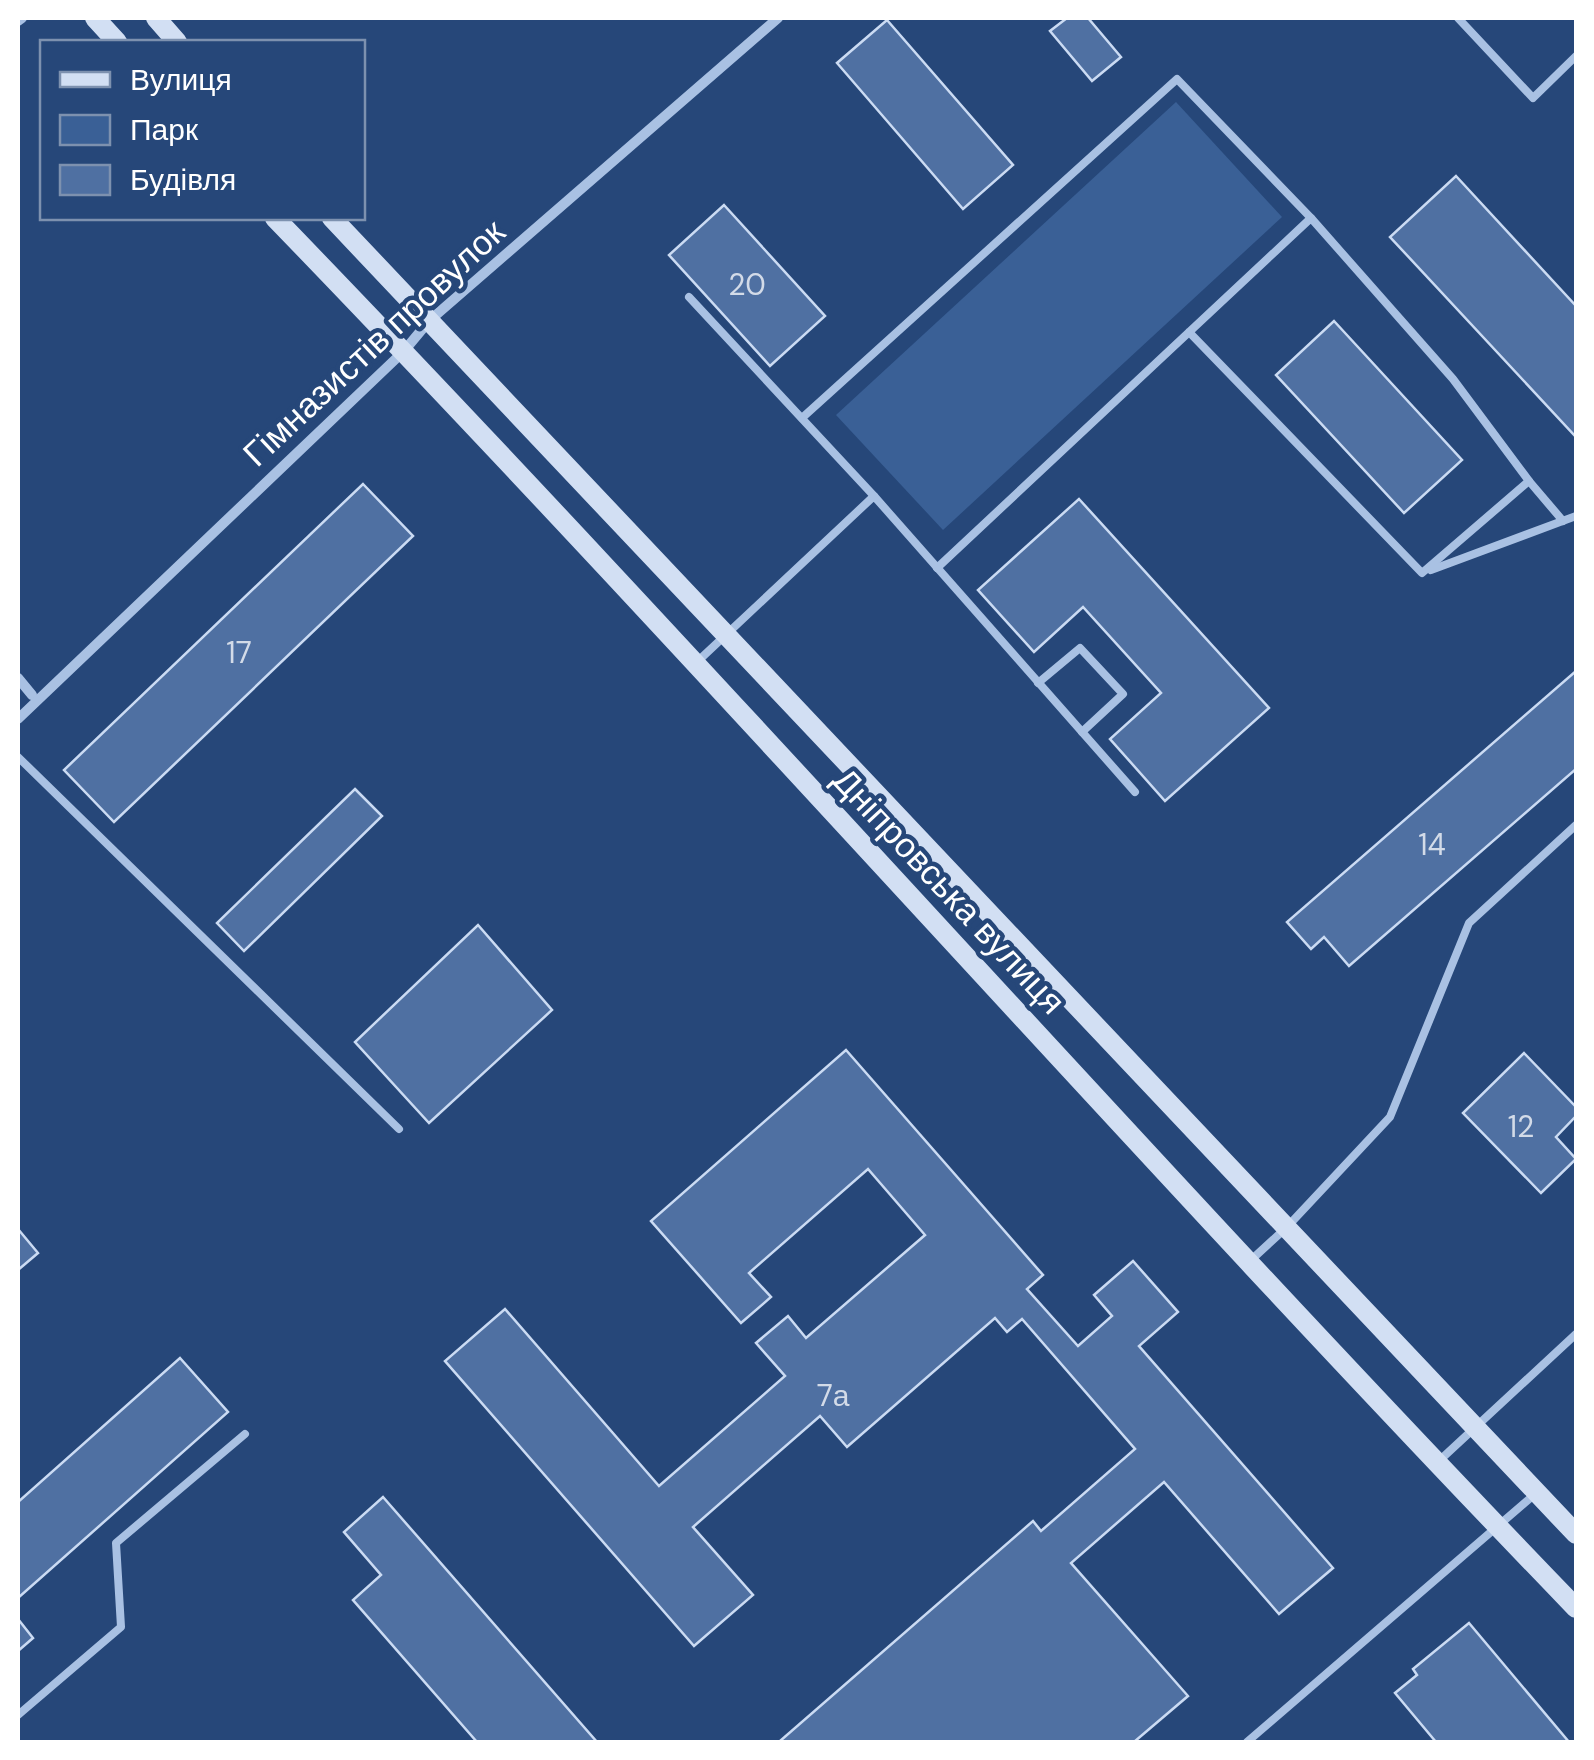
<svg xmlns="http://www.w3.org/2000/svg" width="1594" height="1760" viewBox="0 0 1594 1760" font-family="'DM Sans',sans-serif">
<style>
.green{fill:#3a6096}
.building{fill:#4f70a2;stroke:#cbdbf3;stroke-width:2.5}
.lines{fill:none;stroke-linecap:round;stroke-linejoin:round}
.lane{stroke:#a9c1e3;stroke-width:8}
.street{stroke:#a9c1e3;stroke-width:10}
.secondary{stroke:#d2dff3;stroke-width:20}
.labels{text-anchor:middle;stroke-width:9;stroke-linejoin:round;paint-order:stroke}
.number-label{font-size:30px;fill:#d3dbe8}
.street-label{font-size:35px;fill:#fff;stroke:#264779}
</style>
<rect width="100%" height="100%" fill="#264779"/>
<polygon class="green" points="1176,102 1282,217 943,530 836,415"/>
<g class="building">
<polygon points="1067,18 1088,18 1121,57 1092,81 1050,31"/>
<polygon points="887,20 1013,165 963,209 837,63"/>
<polygon points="1456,176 1576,306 1576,437 1390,237"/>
<polygon points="724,205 825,316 770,366 669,255"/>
<polygon points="1334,321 1462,460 1404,513 1276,375"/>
<polygon points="363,484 413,536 114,822 64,770"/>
<polygon points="1079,499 1269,708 1165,801 1110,739 1161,693 1083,607 1034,652 978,590"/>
<polygon points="1576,671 1576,769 1349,966 1324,937 1311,949 1287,922"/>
<polygon points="355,789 382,816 244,951 217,923"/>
<polygon points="478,925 552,1010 429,1123 355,1042"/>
<polygon points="846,1050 1043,1275 1027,1289 1078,1346 1112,1316 1094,1295 1133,1261 1178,1312 1139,1346 1333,1568 1279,1614 1164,1482 1071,1563 1188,1696 1134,1742 780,1741 1033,1521 1041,1531 1135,1449 1022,1319 1007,1332 995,1318 847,1447 820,1416 693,1527 753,1595 694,1646 445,1361 505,1309 659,1486 785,1376 756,1343 788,1316 806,1338 925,1235 868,1169 749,1273 771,1297 741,1323 651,1221"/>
<polygon points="1524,1053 1576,1107 1576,1116 1556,1137 1576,1159 1541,1193 1463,1113"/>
<polygon points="18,1229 38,1253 18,1270"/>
<polygon points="180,1358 228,1412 18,1598 18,1502"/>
<polygon points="383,1497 597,1742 477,1742 353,1600 381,1575 344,1532"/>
<polygon points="18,1619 33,1638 18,1651"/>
<polygon points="1469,1623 1569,1742 1436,1742 1395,1693 1417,1675 1413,1669"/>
</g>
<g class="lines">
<g class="lane">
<polyline points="1458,18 1533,98 1576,56"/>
<polyline points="689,297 874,496"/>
<polyline points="802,418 1177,79 1311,218"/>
<polyline points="1529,481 1563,521"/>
<polyline points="937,568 1311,218 1453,379 1529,481 1422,573 1189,332"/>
<polyline points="1431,570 1576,516"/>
<polyline points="698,661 874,496 1135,792"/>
<polyline points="1038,683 1080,648 1123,694 1082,732"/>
<polyline points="18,757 399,1129"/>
<polyline points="1250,1261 1287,1227 1390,1117 1469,923 1576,825"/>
<polyline points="1440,1460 1576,1334"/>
<polyline points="18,1715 121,1627 116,1543 245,1434"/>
<polyline points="1247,1742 1535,1494"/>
</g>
<g class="street">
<polyline points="18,21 22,18"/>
<polyline points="18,678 32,695"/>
<polyline points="18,719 404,351 429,321 778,18"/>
</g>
<g class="secondary">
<polyline points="95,18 117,42"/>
<polyline points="156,18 177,42"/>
<path d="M275,218c441,456 860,933 1301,1390"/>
<polyline points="332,218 1576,1534"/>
</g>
</g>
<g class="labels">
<g class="number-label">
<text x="747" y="295">20</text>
<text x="239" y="663">17</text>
<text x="1432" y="855">14</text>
<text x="1521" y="1137">12</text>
<text x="833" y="1406">7а</text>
</g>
<g class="street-label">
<text transform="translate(374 343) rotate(-43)" y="12">Гімназистів провулок</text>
<text transform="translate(949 891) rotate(47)" y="12">Дніпровська вулиця</text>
</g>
</g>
<rect width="1594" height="1760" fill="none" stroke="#ffffff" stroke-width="40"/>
<rect x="40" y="40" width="325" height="180" fill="#264779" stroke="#7d91af" stroke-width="2.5"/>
<rect x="60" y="72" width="50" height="15" fill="#d2dff3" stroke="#7d91af" stroke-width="2.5"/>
<text x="130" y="90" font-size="30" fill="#ffffff">Вулиця</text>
<rect x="60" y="115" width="50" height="30" fill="#3a6096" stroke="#7d91af" stroke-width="2.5"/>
<text x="130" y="140" font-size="30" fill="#ffffff">Парк</text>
<rect x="60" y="165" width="50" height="30" fill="#4f70a2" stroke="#7d91af" stroke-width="2.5"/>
<text x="130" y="190" font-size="30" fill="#ffffff">Будівля</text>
</svg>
